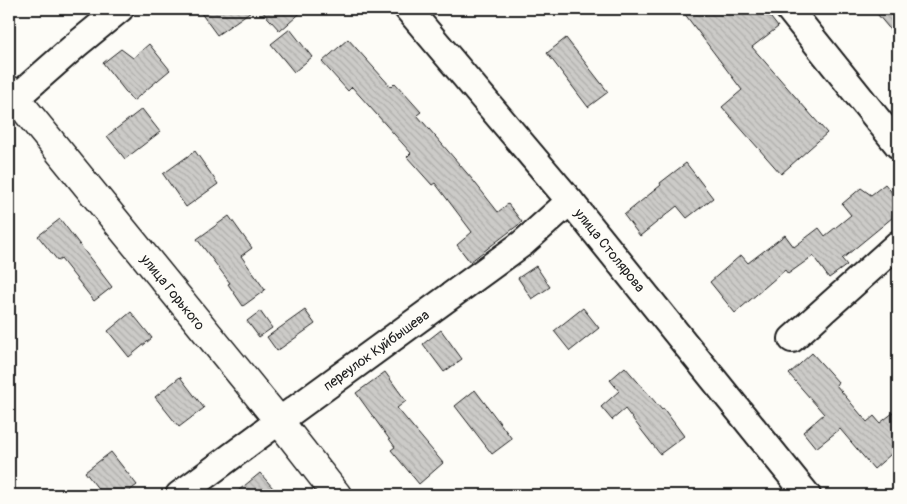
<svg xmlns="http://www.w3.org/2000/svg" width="907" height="504" viewBox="0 0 907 504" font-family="Pangolin,sans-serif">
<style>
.building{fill:url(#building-back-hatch);stroke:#1c1c1c}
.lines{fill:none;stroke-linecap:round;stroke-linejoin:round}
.minor-casing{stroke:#1c1c1c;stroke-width:30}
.major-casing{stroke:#1c1c1c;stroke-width:31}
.minor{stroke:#fdfcf7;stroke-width:26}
.major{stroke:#fdfcf7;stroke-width:28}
.labels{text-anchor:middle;stroke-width:5;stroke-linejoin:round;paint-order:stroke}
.street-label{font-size:14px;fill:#1c1c1c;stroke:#fdfcf7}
</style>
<defs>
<pattern id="building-back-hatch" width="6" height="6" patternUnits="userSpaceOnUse" patternTransform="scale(1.25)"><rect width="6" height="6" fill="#cccbc8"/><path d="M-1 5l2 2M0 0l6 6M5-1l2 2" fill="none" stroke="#afaeab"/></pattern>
</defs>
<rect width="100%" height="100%" fill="#fdfcf7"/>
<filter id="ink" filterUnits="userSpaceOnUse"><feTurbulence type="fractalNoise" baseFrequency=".02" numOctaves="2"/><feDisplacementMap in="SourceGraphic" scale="10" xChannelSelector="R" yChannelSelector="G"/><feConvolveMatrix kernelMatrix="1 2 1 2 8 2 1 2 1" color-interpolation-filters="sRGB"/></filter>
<g filter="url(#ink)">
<g class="building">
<polygon points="198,9 254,9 217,35"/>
<polygon points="260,9 305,9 280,31"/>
<polygon points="681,9 764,9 778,27 752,47 827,133 781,174 722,107 742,90"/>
<polygon points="873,9 898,9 898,39"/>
<polygon points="290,29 312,57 294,72 271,44"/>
<polygon points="566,38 608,92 588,107 547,53"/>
<polygon points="348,39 391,87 395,83 421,112 417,115 472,179 498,212 508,204 522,222 470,262 457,245 472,232 435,183 432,185 407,157 411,153 352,87 348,91 322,62"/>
<polygon points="149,44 170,70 133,101 103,63 121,49 133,58"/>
<polygon points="142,109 160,132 125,159 107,136"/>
<polygon points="195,151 218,184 186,207 163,174"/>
<polygon points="686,163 713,198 687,218 677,206 640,236 624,215 661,185 660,183"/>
<polygon points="885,184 898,200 898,213 842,259 847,265 829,278 813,256 788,274 785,270 735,313 710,282 741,255 748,263 785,235 794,247 819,228 825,236 851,215 842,204 861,188 871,195"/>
<polygon points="229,216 252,248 241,256 265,290 243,306 228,284 230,283 197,239"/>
<polygon points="60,219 112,287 94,301 61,259 58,261 38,236"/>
<polygon points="536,266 550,287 532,299 518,278"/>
<polygon points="583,308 599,328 570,351 554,331"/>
<polygon points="305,310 315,324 277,351 267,337"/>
<polygon points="260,311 272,328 259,337 247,321"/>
<polygon points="131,312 152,338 129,357 108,331"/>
<polygon points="441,330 462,359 444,372 423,344"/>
<polygon points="812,353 838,382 836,385 867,422 874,416 880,423 898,409 898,448 874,469 840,429 816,448 803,432 824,414 789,374"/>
<polygon points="625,367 662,410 663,408 684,436 660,454 625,409 612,420 601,407 619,391 610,380"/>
<polygon points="385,372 406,401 397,408 443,463 419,484 391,450 395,447 356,393"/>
<polygon points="180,377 204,408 179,427 155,397"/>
<polygon points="475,390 512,439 492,454 455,406"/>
<polygon points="111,452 137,485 124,495 103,495 85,472"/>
<polygon points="260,473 279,495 233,495"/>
</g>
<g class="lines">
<defs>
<g id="minor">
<polyline points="408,9 570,201 807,495"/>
<polyline points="789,9 898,145"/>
<polyline points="9,104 76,45 120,9"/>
<polyline points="792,339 898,244"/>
<polyline points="179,495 279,421 523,243 570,201"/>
</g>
<polyline id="major" points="9,90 279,421 337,495"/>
</defs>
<use href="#minor" class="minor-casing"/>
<use href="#major" class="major-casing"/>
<use href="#minor" class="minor"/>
<use href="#major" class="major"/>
</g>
</g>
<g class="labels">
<g class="street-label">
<text transform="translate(610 250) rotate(51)" y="5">улица Столярова</text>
<text transform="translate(173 292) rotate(51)" y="5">улица Горького</text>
<text transform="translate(376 350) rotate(-36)" y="5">переулок Куйбышева</text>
</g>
</g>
<rect width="907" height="504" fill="none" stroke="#fdfcf7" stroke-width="30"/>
<rect x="15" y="15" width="877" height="474" fill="none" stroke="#1c1c1c" stroke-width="2" filter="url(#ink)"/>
</svg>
